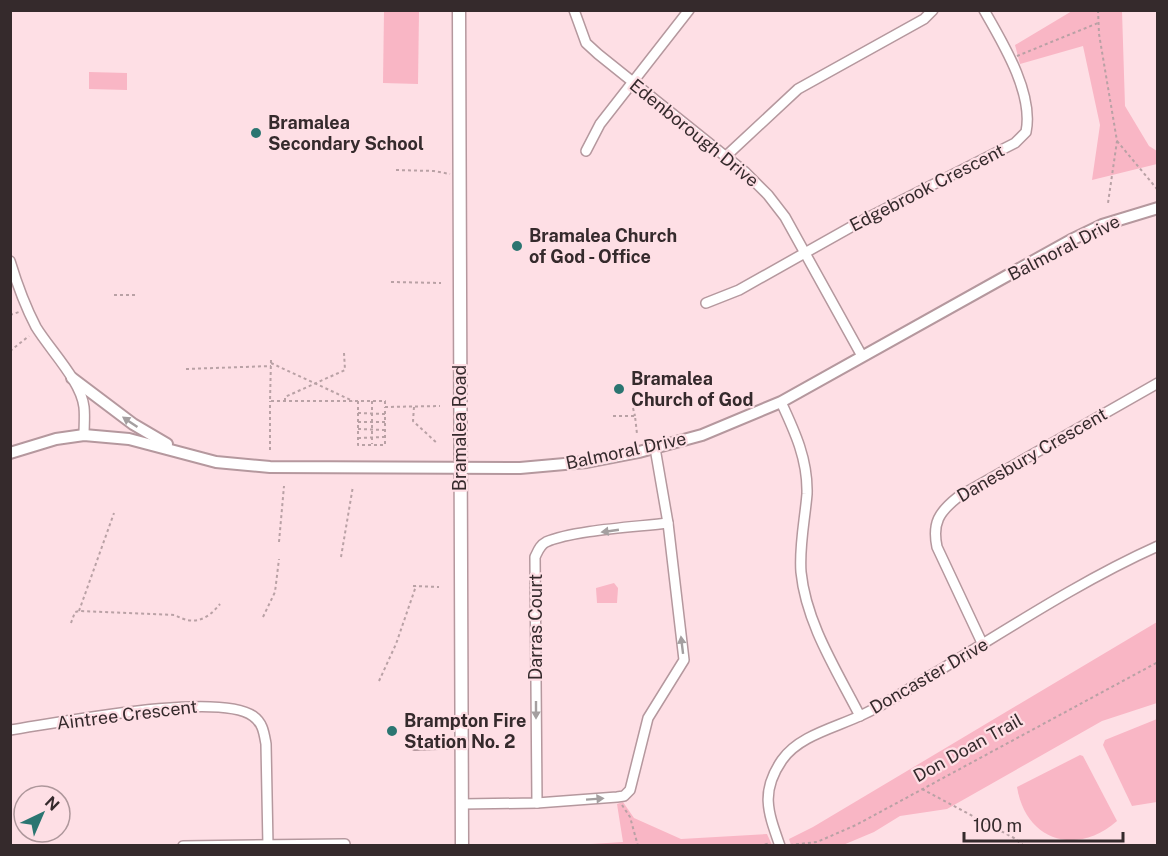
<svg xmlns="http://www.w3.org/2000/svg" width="1168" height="856" viewBox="0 0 1168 856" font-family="'Public Sans',sans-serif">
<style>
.green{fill:#f9b6c5}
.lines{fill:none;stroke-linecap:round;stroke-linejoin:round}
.service-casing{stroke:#b5989e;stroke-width:8}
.minor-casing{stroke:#b5989e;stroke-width:12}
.tertiary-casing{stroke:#b5989e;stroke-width:14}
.secondary-casing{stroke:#b5989e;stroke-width:15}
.path{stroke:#b9a1a5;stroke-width:2;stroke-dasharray:3 3;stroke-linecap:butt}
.service{stroke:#fff;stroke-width:4.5}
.minor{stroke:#fff;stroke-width:9}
.tertiary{stroke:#fff;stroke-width:10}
.secondary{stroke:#fff;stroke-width:12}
.oneway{fill:#a49fa0}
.poi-dot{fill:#2b7571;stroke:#fedfe5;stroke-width:2}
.labels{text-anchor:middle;stroke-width:4.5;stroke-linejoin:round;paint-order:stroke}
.poi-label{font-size:18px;font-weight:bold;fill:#352a2c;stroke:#fedfe5;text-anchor:start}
.street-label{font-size:18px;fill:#352a2c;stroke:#fedfe5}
</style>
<rect width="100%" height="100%" fill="#fedfe5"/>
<g class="green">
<polygon points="384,11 419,11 418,84 383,83"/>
<polygon points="1072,11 1122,11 1125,106 1149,146 1157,151 1157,164 1092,180 1100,125 1083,46 1020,64 1015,45"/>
<polygon points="89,72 127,73 127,90 89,89"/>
<polygon points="614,583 618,588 617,603 597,603 596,588"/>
<polygon points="1157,622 1157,703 1102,721 947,809 900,816 874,832 843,845 791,845 789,839 813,827"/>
<polygon points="1157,719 1157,802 1132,806 1103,745 1105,740"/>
<path d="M1080,755l3,1 34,65c-40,35 -91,21 -100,-34z"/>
<polygon points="623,802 634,818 681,839 767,834 772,845 575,845 623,842 617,804"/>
</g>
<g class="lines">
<defs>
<polyline id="service" points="415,747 462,745"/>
<g id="minor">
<polyline points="574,10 586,43 598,54 745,172 768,195 785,217 862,356"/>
<polyline points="586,151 600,124 689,10"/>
<polyline points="725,157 798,89 924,19 933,10"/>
<path d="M10,261c7,23 15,45 26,66 14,23 45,54 48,80 1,9 0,19 0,28"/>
<path d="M706,303l33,-13 128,-72 148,-75 11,-11c8,-38 -23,-89 -42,-122"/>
<path d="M781,402c14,30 27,58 26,92 -2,25 -8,52 -6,78 5,51 36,99 59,144"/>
<path d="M983,645l-46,-98c-5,-24 2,-35 21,-50l200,-114"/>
<path d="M10,730c48,-7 208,-39 243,-14 10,7 11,17 13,28l2,102"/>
<path d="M537,803l-2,-246c3,-6 5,-12 11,-15 28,-12 90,-15 122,-19"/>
<polyline points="462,804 537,803 617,797 624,796 630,790 648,718 684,660 668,523 655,448"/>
<polyline points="183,846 345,844"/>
<path d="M780,846c-12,-34 -20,-54 2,-86 17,-25 56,-33 82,-46 25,-12 48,-27 71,-41 73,-44 145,-92 223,-127"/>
</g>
<g id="tertiary">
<polyline points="72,378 133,424 167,444"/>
<polyline points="10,453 56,439 84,435 129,439 216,462 270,467 520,468 587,462 639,452 702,435 781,402 1071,240 1102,225 1158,208"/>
</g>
<polyline id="secondary" points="459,10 462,846"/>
</defs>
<use href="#service" class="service-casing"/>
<use href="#minor" class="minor-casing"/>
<use href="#tertiary" class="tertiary-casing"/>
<use href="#secondary" class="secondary-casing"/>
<g class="path">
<polyline points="1098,10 1099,34 1117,141 1108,203"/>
<polyline points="1017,56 1098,23"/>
<polyline points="1117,141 1157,189"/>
<polyline points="396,170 434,171 450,174"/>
<polyline points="391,282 441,283"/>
<polyline points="114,295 135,295"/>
<polyline points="10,315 19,312"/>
<polyline points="10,351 29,336"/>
<polyline points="271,360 270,401 385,401 385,407 440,406"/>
<polyline points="271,363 353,401"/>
<polyline points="186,369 271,366"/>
<polyline points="285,401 285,397 345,370 344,353"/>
<polyline points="358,401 358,445 385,445 385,407"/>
<polyline points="372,401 372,444"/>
<polyline points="414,407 413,421 438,444"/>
<polyline points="633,408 635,416"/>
<polyline points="358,413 385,414"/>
<polyline points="613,416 635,416 637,434"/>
<polyline points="358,422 385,422"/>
<polyline points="358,429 385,430"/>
<polyline points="358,438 385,437"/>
<polyline points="270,450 270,401"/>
<polyline points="279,542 284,486"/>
<polyline points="341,557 353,486"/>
<polyline points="413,586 439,587"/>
<polyline points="79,611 114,513"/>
<polyline points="263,617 275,592 279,559"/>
<path d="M71,623l4,-11 4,-1 96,4c19,11 32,5 45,-11"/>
<polyline points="379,681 396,644 416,586"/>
<polyline points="922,789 1014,838 1024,846"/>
<polyline points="622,805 630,817 638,846"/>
<polyline points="790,845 817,842 856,825 1158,662"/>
<polyline points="759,846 770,843"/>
</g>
<use href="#service" class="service"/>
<use href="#minor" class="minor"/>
<use href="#tertiary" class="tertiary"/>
<use href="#secondary" class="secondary"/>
</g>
<defs><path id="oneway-solid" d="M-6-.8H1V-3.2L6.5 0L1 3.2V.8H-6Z" transform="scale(1.5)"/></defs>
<g class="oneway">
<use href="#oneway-solid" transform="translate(130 422) rotate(-146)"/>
<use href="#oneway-solid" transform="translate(610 531) rotate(172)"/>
<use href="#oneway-solid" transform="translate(682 645) rotate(-97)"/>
<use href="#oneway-solid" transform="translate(536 710) rotate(90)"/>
<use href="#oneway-solid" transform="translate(595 799) rotate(-4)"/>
</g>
<g class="poi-dot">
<circle cx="256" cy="133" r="6"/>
<circle cx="517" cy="246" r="6"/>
<circle cx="619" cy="389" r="6"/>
<circle cx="392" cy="731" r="6"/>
</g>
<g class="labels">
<g class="poi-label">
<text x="268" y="129">Bramalea<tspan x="268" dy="21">Secondary School</tspan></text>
<text x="529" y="242">Bramalea Church<tspan x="529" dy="21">of God - Office</tspan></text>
<text x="631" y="385">Bramalea<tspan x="631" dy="21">Church of God</tspan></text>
<text x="404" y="727">Brampton Fire<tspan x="404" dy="21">Station No. 2</tspan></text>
</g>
<g class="street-label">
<text transform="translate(694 133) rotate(39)" y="6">Edenborough Drive</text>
<text transform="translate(927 188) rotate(-27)" y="6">Edgebrook Crescent</text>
<text transform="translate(1064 248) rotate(-27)" y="6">Balmoral Drive</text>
<text transform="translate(460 428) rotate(-90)" y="6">Bramalea Road</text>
<text transform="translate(626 451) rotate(-12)" y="6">Balmoral Drive</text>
<text transform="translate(1032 455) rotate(-30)" y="6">Danesbury Crescent</text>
<text transform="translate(536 627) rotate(-90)" y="6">Darras Court</text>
<text transform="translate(929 676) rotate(-30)" y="6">Doncaster Drive</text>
<text transform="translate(127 715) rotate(-7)" y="6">Aintree Crescent</text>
<text transform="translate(968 748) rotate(-29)" y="6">Don Doan Trail</text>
</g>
</g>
<rect width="1168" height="856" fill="none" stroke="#352a2c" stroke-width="24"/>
<g transform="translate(42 814) rotate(44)"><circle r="28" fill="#fedfe5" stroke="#ae979b" stroke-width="1.5"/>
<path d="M0-4.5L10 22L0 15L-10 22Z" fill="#2b7571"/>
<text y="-9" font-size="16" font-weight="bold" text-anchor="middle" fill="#352a2c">N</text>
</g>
<path d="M964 832v9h159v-9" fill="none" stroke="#352a2c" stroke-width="3"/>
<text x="973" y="832" font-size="18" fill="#352a2c" stroke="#fedfe5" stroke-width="4.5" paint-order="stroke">100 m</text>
</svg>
